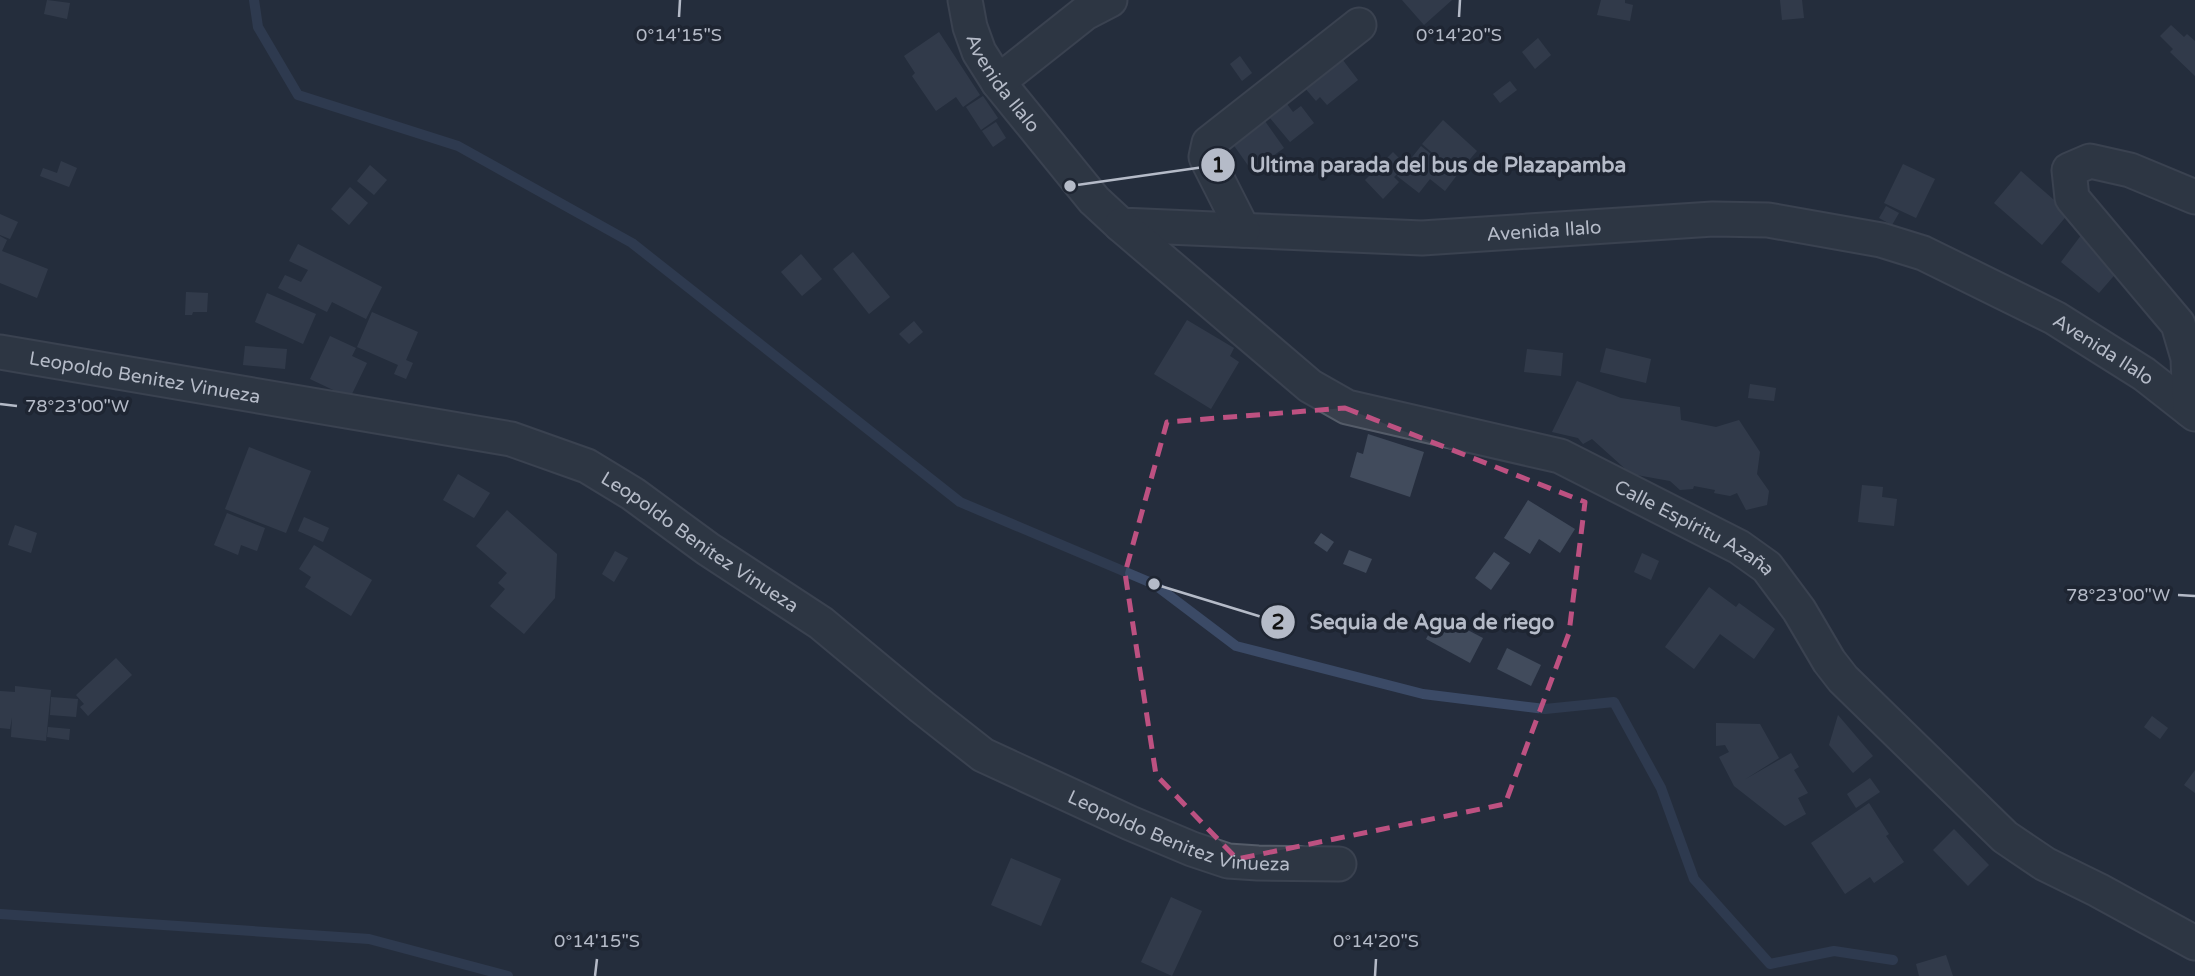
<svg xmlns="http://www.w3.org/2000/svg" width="2195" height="976" viewBox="0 0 2195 976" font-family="'Varela Round',sans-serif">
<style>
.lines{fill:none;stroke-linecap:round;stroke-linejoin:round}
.stream{stroke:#3b4a66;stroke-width:10}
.building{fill:#414b5c}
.minor-casing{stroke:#545b68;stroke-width:37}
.minor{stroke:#39404d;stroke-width:33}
.marked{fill:none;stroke:#bd5181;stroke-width:5;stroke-dasharray:14 9;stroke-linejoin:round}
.ticks{fill:none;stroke:#b5bbc8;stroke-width:2.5}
.labels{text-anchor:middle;stroke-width:7;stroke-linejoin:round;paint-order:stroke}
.street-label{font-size:19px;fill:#b5bbc8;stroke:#1e2532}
.ticks-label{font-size:18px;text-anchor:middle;fill:#b5bbc8;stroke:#1e2532;stroke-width:7;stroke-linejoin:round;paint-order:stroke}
.leader{fill:none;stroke:#b5bbc8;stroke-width:2.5}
.callout-dot{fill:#b5bbc8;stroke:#1e2532;stroke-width:2.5}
.mark-label{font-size:21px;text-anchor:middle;font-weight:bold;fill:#111}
.callout-label{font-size:21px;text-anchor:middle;font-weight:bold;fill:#b5bbc8;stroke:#1e2532;stroke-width:7;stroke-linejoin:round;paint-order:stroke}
</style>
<rect width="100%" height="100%" fill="#252d3d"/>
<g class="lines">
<g class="stream">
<polyline points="254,0 258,27 298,95 458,146 632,243 960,502 1154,584 1236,646 1423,694 1545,709 1614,702 1661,788 1694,879 1770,964 1834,951 1893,960"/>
<polyline points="0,914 369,939 508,976"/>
</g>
</g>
<g class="building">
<polygon points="47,0 70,3 67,19 44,14"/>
<polygon points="1402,0 1452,0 1424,25"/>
<polygon points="1601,0 1625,0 1625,3 1633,5 1630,21 1597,15"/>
<polygon points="1780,0 1802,0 1804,18 1782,20"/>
<polygon points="2171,25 2184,37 2187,34 2195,41 2195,76 2170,52 2173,49 2160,36"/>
<polygon points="939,32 980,95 963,107 956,97 936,111 912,76 915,73 904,56"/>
<polygon points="1538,38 1551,55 1535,69 1522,52"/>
<polygon points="1336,51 1358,80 1327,105 1320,97 1316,101 1299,81"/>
<polygon points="1240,56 1252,73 1242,81 1230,64"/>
<polygon points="1510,81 1517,90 1500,103 1493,94"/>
<polygon points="983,96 998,118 981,130 966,107"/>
<polygon points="1287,104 1293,112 1301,106 1314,123 1290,142 1270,118"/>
<polygon points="1262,117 1284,148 1252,171 1230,140"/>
<polygon points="1443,120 1477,151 1457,174 1422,144"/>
<polygon points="996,122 1006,138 993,147 982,131"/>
<polygon points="1421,146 1457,175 1445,191 1430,179 1419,193 1397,176"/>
<polygon points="1393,152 1406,165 1394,177 1399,182 1383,199 1365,180"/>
<polygon points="61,161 77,168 69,187 40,176 43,168 57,173"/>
<polygon points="1903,164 1935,179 1916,218 1884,203"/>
<polygon points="370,165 387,180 374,195 357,181"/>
<polygon points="2021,171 2069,213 2042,245 1994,203"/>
<polygon points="350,187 368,203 349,225 331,209"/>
<polygon points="1886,206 1899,213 1892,225 1879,218"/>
<polygon points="0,214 18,222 10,239 0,235"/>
<polygon points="2085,230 2125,263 2099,293 2061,262"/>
<polygon points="0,236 7,240 2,251 48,269 37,298 0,283"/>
<polygon points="298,244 382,287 366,319 332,302 327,312 278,288 285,275 301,282 308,270 289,261"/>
<polygon points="853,252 890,297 869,314 833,269"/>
<polygon points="801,254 822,279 802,296 781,272"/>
<polygon points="186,292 208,293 207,312 193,312 192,315 185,315"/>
<polygon points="267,293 316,314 303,344 255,322"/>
<polygon points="372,312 418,332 406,360 413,363 406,379 394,374 398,365 357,347"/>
<polygon points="1187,320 1234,348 1230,356 1239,362 1211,409 1154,374"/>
<polygon points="914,321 923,332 909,344 899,334"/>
<polygon points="330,336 356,348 352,356 367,363 350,398 310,379"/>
<polygon points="245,346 287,349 285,369 243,365"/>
<polygon points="1606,348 1651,359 1646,383 1600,372"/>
<polygon points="1527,349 1563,353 1561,376 1524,372"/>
<polygon points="1577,381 1621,398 1680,407 1681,420 1716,427 1739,420 1760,452 1757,474 1769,491 1767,505 1746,510 1737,493 1730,496 1714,493 1715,490 1694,486 1693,489 1680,490 1670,481 1631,474 1592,439 1583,444 1578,438 1552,432"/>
<polygon points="1750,384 1776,388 1774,401 1748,398"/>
<polygon points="1368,434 1424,452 1410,497 1350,477 1357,452 1363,454"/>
<polygon points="249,447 311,471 286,533 225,509"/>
<polygon points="458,474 490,493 474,518 443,500"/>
<polygon points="1862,485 1883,487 1882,497 1897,499 1894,526 1858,522"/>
<polygon points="1528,500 1575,529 1560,553 1539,539 1530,554 1504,538"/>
<polygon points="507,510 557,554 555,598 524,634 490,606 505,589 498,583 507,573 476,546"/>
<polygon points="227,513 265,528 257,551 241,545 238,555 214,545"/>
<polygon points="304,517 329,528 323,542 298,531"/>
<polygon points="15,525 37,533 31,553 8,545"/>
<polygon points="1321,533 1334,542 1327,552 1314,543"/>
<polygon points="314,545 372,580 351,616 305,587 311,577 299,569"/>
<polygon points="1349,550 1372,559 1366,573 1343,564"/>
<polygon points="615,551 628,558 614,582 602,574"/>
<polygon points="1494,552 1510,563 1491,590 1475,578"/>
<polygon points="1642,553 1659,561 1651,580 1634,572"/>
<polygon points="1709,587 1736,607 1739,603 1775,629 1754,659 1720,634 1694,669 1665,647"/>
<polygon points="1439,615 1483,638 1470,663 1426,639"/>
<polygon points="1507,648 1541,665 1531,686 1497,669"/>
<polygon points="116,658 132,675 88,716 80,707 84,704 76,695"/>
<polygon points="15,686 51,690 46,741 11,737 12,717 10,729 0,728 0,691 15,692"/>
<polygon points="51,697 78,699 76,717 50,715"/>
<polygon points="1838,715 1873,756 1853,773 1829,745"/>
<polygon points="2152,716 2168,728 2160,739 2144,727"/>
<polygon points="1716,723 1760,724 1779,758 1744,780 1791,753 1799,767 1794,770 1808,793 1798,798 1806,814 1785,826 1734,786 1719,757 1729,752 1725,745 1716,746"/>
<polygon points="48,727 70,729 69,740 47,737"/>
<polygon points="2195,770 2195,793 2184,785"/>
<polygon points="1870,778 1880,792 1856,808 1847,794"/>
<polygon points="1869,803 1889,834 1886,836 1904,862 1874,883 1870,877 1845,894 1811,843"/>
<polygon points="1954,829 1989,865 1968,886 1933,850"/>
<polygon points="1011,858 1061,879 1041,926 991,905"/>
<polygon points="1171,897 1202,911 1172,976 1141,962"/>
<polygon points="1946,955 1953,976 1919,976 1916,964"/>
</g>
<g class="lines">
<defs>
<g id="minor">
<path id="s1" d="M965,0l5,27 9,25 19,30 96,118 27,25 301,13 291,-19 55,1 113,20 42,13 132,65 89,56 51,40"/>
<polyline points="998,82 1085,13 1110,0"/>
<path id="s2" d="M1121,225l189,161 37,21 213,49 179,91 28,20 32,43 30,51 14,18 162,158 40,27 53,26 97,53"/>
<polyline points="1243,230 1206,157 1209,143 1359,25"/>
<path id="s3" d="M0,352l511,87 76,27 46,28 75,55 113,74 101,84 61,48 147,68 62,26 36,12 30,2 81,1"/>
<polyline points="2190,410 2188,358 2178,324 2072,198 2069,170 2090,161 2130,170 2195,197"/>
</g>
</defs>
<use href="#minor" class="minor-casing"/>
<use href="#minor" class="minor"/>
</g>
<path d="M0 0H2195V976H0ZM1345,408l240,94 -16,131 -64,171 -268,55 -81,-84 -31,-202 42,-151z" fill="#252d3d" fill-opacity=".55" fill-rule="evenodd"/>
<path class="marked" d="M1345,408l240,94 -16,131 -64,171 -268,55 -81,-84 -31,-202 42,-151z"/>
<path class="ticks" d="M679,17l1,-17M1459,17l1,-17M0,404l17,2M2178,595l17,1M595,976l2,-17M1375,976l1,-17"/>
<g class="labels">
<g class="street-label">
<text dy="7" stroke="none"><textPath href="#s1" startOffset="93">Avenida Ilalo</textPath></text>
<text dy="7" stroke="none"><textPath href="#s1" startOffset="702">Avenida Ilalo</textPath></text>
<text dy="7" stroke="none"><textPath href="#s1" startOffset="1290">Avenida Ilalo</textPath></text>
<text dy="7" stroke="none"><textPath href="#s3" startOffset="147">Leopoldo Benitez Vinueza</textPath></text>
<text dy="7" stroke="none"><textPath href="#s2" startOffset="662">Calle Espíritu Azaña</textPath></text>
<text dy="7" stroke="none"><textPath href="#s3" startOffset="735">Leopoldo Benitez Vinueza</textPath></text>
<text dy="7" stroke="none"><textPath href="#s3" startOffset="1302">Leopoldo Benitez Vinueza</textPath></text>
</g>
</g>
<g class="ticks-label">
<text x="679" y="41">0°14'15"S</text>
<text x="1459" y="41">0°14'20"S</text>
<text x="77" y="412">78°23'00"W</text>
<text x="2118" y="601">78°23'00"W</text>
<text x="597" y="947">0°14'15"S</text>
<text x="1376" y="947">0°14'20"S</text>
</g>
<path class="leader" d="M1070 186L1218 165M1154 584L1278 622"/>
<g class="callout-dot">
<circle cx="1070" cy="186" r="7"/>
<circle cx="1154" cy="584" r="7"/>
<circle cx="1218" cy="165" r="18"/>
<circle cx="1278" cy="622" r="18"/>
</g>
<g class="mark-label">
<text x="1218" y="172">1</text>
<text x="1278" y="629">2</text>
</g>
<g class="callout-label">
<text x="1438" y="172">Ultima parada del bus de Plazapamba</text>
<text x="1432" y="629">Sequia de Agua de riego</text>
</g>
</svg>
